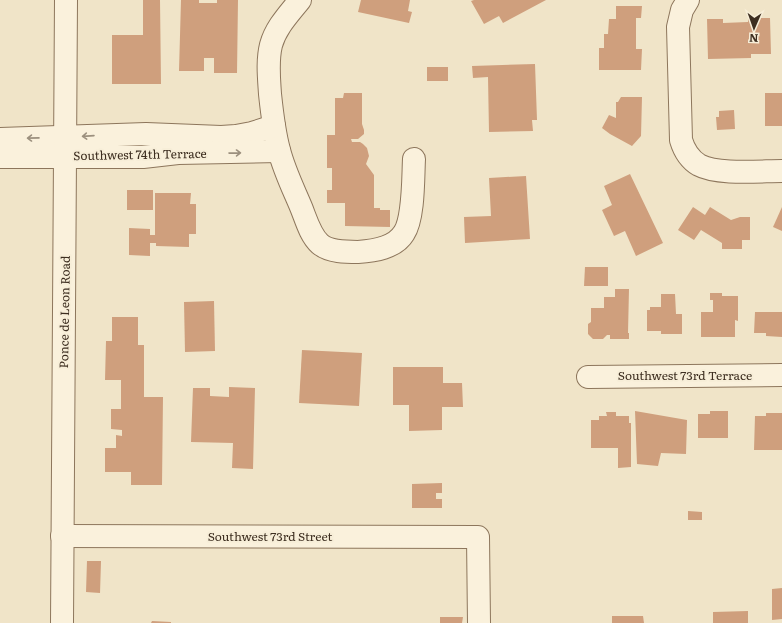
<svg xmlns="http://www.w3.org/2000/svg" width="782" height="623" viewBox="0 0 782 623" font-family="Literata,serif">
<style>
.building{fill:#cf9f7d}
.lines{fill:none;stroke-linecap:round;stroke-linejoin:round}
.minor-casing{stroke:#8d765c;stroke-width:24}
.minor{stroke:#faf1dc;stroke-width:22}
.oneway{stroke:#9c907e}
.labels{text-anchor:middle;stroke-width:4;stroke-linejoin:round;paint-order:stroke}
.street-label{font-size:12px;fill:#3d2e20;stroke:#f7eed8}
</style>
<rect width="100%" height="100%" fill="#f0e4c8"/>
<g class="building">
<polygon points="143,0 160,0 161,84 112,84 112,35 143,35"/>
<polygon points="181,0 199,0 199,3 217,3 217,0 238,0 237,73 214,73 214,58 204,58 204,71 179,71"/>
<polygon points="361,0 410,0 408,11 412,12 409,23 358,12"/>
<polygon points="474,0 546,0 503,23 499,16 484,24 471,1"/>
<polygon points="616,6 642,6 641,18 636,18 636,49 642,49 641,70 599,70 599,48 604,48 604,34 608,34 609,19 616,19"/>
<polygon points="748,18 770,18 771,54 751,54 751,58 708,59 707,19 723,19 723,23 748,22"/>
<polygon points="535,64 537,120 532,120 533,131 489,132 488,77 473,78 472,66"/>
<rect x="427" y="67" width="21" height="14"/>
<polygon points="344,93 362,93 362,124 364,130 364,134 358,139 351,139 352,142 360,142 363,144 367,148 369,156 366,164 374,175 374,208 380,208 380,210 390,210 390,227 345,226 345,203 327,203 327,190 332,190 332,168 327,168 327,135 335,135 335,98 343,98"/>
<rect x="765" y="93" width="17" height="33"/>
<polygon points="621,97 642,97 641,136 632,146 610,134 602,128 609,115 616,118 616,102 618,102"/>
<polygon points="734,110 735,129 717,130 716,117 719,117 719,111"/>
<polygon points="630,174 663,243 636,256 625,231 614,236 602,210 612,205 604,186"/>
<polygon points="526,176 530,239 465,243 464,217 491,216 489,178"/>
<rect x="127" y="190" width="26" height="20"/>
<polygon points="155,193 191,193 190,204 196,204 196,234 189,234 189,247 156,246 156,243 150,243 150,256 129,255 129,228 150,229 150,235 155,235"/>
<polygon points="693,207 705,215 710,207 731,220 740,217 750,217 750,240 742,240 742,249 722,249 722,243 701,230 694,240 678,230"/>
<polygon points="782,207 782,231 773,227"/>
<polygon points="585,267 608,267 608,286 584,286"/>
<polygon points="615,289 629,289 628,333 629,333 629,339 610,339 610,335 607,335 603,339 593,339 588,334 588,324 591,322 591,308 604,308 604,297 615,297"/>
<polygon points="710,293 722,293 722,296 738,296 738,321 735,320 735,337 701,337 701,312 713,312 713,300 710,300"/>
<polygon points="661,294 675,294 676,314 682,314 682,334 661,334 661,331 647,331 647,310 650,310 650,307 661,307"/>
<polygon points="214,301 215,351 185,352 184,302"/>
<polygon points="755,312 782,312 782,337 766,336 766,333 754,333"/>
<polygon points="112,317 138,317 138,345 144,345 144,397 163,397 162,485 131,485 131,472 105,472 105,448 116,448 116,435 122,436 122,430 111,429 111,409 121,409 121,380 105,380 106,341 112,341"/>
<polygon points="302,350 362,353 359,406 299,403"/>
<polygon points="393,367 443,367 443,383 462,383 463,407 442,407 442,430 409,431 409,405 393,405"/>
<polygon points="229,387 255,388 253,469 232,468 233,443 191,442 193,388 210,388 210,396 229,397"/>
<polygon points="635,411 687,420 686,454 661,453 658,466 637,464"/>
<polygon points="710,411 728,411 728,438 698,438 698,414 710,414"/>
<polygon points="606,412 616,412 616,416 629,416 629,423 631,423 631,467 618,468 618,448 591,448 591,420 599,420 599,416 607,416"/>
<polygon points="766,413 782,413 782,450 754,450 755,416 766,416"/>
<polygon points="442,483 442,493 436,493 436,499 442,499 442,508 412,508 412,484"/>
<polygon points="688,511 702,512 702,520 688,520"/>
<polygon points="87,561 101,561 100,593 86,592"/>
<polygon points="782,588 782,619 772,620 772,589"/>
<polygon points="748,611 748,623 713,623 713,612"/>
<polygon points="612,616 643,616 644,623 612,623"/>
<polygon points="440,617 463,617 462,623 440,623"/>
<polygon points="152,621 171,622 171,623 151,623"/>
</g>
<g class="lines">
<defs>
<g id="minor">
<path d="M300,0c-11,14 -24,27 -29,45 -4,16 -2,33 -1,49 2,19 4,38 9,56 5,20 14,38 22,57 5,12 9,28 19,37 9,8 27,8 38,8 16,-1 37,-4 46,-19 10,-15 9,-56 10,-74"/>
<path d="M688,0l-6,10 -4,17 3,113c3,10 8,19 18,25 18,10 61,6 83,6"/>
<polyline points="0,139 146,134 221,137 236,136 252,133 274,126"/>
<polyline points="0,157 143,157 178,153 279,151"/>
<polyline points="588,377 782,375"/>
<polyline points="62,536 478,537 479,623"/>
<polyline points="62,623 66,0"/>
</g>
</defs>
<use href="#minor" class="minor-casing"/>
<use href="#minor" class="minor"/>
</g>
<defs><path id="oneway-shaft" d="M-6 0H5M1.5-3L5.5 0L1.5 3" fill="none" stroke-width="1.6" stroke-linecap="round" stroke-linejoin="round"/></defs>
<g class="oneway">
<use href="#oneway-shaft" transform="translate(88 136) rotate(176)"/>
<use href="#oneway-shaft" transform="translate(33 138) rotate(179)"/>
<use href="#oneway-shaft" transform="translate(235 153) rotate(-1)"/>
</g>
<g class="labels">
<g class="street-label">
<text transform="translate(140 155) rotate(-1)" y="4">Southwest 74th Terrace</text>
<text transform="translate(65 312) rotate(-89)" y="4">Ponce de Leon Road</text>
<text x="685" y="380">Southwest 73rd Terrace</text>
<text x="270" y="541">Southwest 73rd Street</text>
</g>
</g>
<g transform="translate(754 28) rotate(182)" stroke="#f7eed8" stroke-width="3" paint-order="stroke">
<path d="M0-3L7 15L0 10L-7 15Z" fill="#3d2e20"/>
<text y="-6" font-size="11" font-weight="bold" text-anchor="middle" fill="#3d2e20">N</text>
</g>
</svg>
